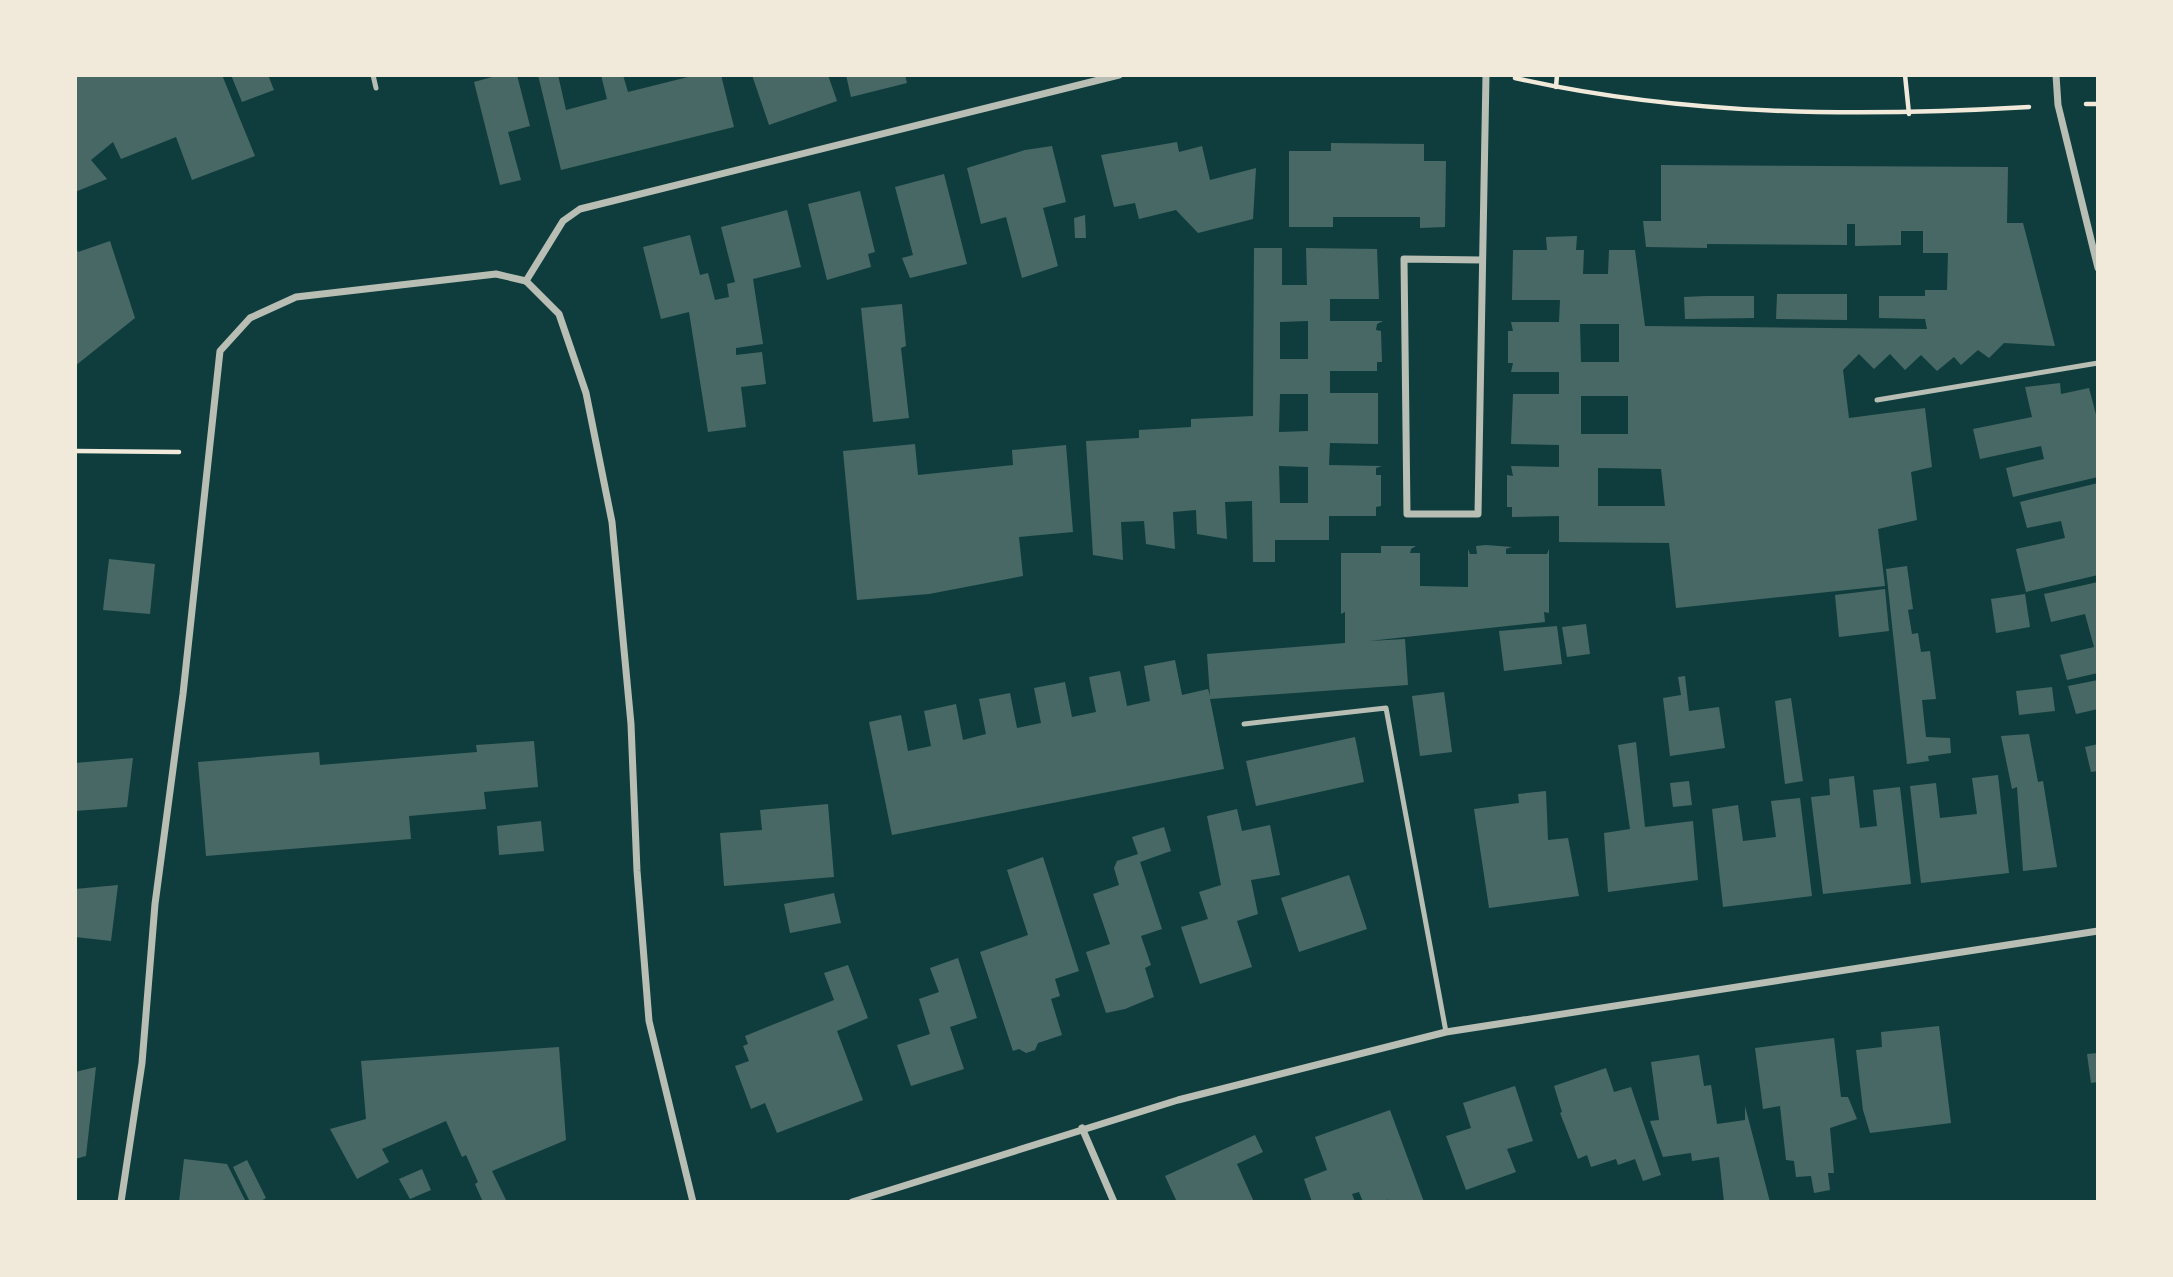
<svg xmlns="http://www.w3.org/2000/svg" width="2173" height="1277" viewBox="0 0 2173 1277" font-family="'Alegreya Sans',sans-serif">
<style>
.building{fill:#486865;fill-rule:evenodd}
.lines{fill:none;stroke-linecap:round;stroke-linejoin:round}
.path{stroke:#f1e9da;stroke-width:4.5}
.service{stroke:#b8beb3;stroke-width:5}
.minor{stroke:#b8beb3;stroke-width:7}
</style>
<rect width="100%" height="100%" fill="#0f3d3e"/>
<g class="building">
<polygon points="75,75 222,75 255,156 192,180 176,137 121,159 113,142 91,160 107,179 75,192"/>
<polygon points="231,75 268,75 274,90 242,102"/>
<polygon points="499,75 517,75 530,126 508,132 521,180 500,185 474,82"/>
<polygon points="538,75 558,75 566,110 607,99 601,75 623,75 628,92 696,75 721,75 734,127 561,170"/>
<polygon points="752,75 828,75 837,101 769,125"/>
<polygon points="846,75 905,75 907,83 851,97"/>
<polygon points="1177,142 1179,152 1202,146 1210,180 1256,168 1253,219 1198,233 1176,210 1139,219 1135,203 1114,207 1101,155"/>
<polygon points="1331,143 1424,144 1424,161 1446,161 1445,227 1420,228 1420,217 1333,217 1333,227 1289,227 1289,151 1331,151"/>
<polygon points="1052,146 1066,202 1043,208 1058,266 1022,278 1006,217 981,224 967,168 1025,150"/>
<path d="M1661,165l347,2 -1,56h16l32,123 -51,-3 -15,15 -11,-8 -17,15 -7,-8 -17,14 -16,-16 -16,15 -15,-16 -16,15 -15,-15 -16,16 6,48 76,-10 7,59 -21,5 6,48 -39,9 7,57 -209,22 -7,-65 -110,-1v-26l-47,1v-10h-5v-32l6,1 -2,-10 48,1v-22l-48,-1 2,-50h46v-22h-48l2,-9h-5v-32h5l-2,-9h48l1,-22h-48l1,-50h34l-1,-13 31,-1 -1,14h8l-1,24h25l1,-24h26l10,76 282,3 -2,-10 -46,-1v-22h46v-6h22l1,-37h-25v-22h-22v14l-46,1v-22h-8v21l-140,-1v4l-61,-1 -3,-26h18zM1580,324h39v38h-38zM1581,396h47v38h-47zM1598,468l63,1 4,37h-67z"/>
<polygon points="944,174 967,264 910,278 902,258 913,255 895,187"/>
<polygon points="860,191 875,252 868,254 871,267 827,280 808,204"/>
<polygon points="787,210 801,267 753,279 763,344 736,348 736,355 762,352 766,384 741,387 746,427 708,432 689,312 661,319 643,247 690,235 700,275 708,273 715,300 729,297 727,284 735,282 721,227"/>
<polygon points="1085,215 1086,238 1075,238 1074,218"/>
<polygon points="110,241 135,318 75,366 75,245 78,252"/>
<path d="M1254,248h28v37h25l-1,-37 71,1 2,50h-49v22h53l-6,3 -1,6 5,1 1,31h-5v9h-47v22h48v51l-48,-1 -1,22 53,1 -6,2v7h5v31l-5,1v9h-47v24h-54v22h-22l-1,-61 -27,1 2,37 -30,-5 -1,-24 -23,2 2,37 -29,-5 -2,-23 -23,1 2,38 -30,-5 -7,-114 53,-3v-8l52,-3v-8l62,-3zM1308,321v38h-28v-37zM1280,394h28v37l-29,1zM1279,466l29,1v36h-28z"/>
<polygon points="1777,294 1847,294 1847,320 1776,319"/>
<polygon points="1707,296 1754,296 1754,318 1685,319 1684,297"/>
<polygon points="902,304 906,346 901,348 909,418 873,422 861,308"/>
<polygon points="2060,383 2061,394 2089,388 2098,422 2098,477 2013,497 2006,468 2044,459 2041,446 1980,459 1973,429 2032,417 2025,387"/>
<polygon points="915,444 918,475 1013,465 1012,450 1066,445 1073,532 1019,537 1023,576 929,594 857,600 843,451"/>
<polygon points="2098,483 2098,575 2026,592 2016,549 2065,538 2061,521 2027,528 2020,502"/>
<polygon points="1486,545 1512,547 1506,549 1506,554 1547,554 1549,549 1549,613 1544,612 1545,622 1369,641 1405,639 1408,685 1210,699 1224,769 892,835 869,722 901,715 908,751 931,746 924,711 956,704 963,740 986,734 979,699 1010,693 1017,728 1041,723 1034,688 1065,682 1072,717 1096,712 1089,677 1120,671 1127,706 1150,701 1144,666 1175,660 1182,695 1208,689 1210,696 1207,654 1345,643 1345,612 1341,614 1341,553 1381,553 1381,546 1416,546 1411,549 1410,553 1420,553 1420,586 1468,587 1468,549 1470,554 1477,554 1476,546"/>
<polygon points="109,559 155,564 150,614 103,610"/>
<polygon points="1907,566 1913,609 1908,610 1912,634 1918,633 1921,652 1930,651 1936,699 1922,700 1926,737 1950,738 1951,753 1928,756 1929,761 1907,764 1886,569"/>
<polygon points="2098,582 2098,673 2067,680 2060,655 2094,647 2085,614 2051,622 2044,594"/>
<polygon points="1885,589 1889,631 1839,637 1835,595"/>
<polygon points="2025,594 2030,627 1996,633 1991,599"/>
<polygon points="1586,624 1590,654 1567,657 1562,627"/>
<polygon points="1557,626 1562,664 1504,671 1499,631"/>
<polygon points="1685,676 1689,711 1719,707 1725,748 1670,756 1663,698 1681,695 1678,677"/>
<polygon points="2098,680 2098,709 2076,714 2068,686"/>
<polygon points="2052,687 2055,711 2019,715 2016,691"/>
<polygon points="1444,692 1452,752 1420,756 1412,696"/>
<polygon points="1791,698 1803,781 1785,784 1775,701"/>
<polygon points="2029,734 2038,782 2043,781 2057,867 2023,871 2017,787 2012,789 2001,736"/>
<polygon points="1355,737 1364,782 1256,806 1246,761"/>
<polygon points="534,741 538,787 484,792 486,809 409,816 411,839 206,856 198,762 319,752 320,765 477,752 476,745"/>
<polygon points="1636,742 1645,827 1693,821 1698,880 1608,892 1604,833 1630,829 1618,745"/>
<polygon points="2098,744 2098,771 2091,772 2085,747"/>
<polygon points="133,758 127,807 75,811 75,763"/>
<polygon points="1998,775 2009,873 1921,883 1910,786 1936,783 1940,818 1977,814 1972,778"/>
<polygon points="1854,776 1860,828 1877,826 1873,790 1900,787 1911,884 1823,894 1811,797 1830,795 1829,779"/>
<polygon points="1689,781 1692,805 1673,807 1670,783"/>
<polygon points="1546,791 1548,840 1568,838 1579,896 1489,908 1474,809 1519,803 1518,794"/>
<polygon points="1800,798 1812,896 1723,907 1712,809 1738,805 1743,841 1776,837 1771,801"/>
<polygon points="828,804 834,877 724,886 720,833 762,830 760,810"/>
<polygon points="1237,809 1242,831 1270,825 1280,875 1251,880 1258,914 1237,921 1252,967 1200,984 1181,927 1208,919 1199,892 1221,885 1207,816"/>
<polygon points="541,821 544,851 499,855 497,826"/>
<polygon points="1164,827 1171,851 1140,862 1162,929 1141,936 1151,965 1145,968 1154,997 1125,1009 1106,1013 1086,952 1110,944 1093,894 1119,885 1114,868 1117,861 1138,854 1132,837"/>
<polygon points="1043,857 1079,971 1055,979 1060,996 1051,999 1062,1035 1038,1043 1035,1050 1026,1053 1019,1049 1013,1051 980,952 1028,935 1007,870"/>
<polygon points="1349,875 1367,929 1299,952 1281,898"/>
<polygon points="118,885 111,941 75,937 75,889"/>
<polygon points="834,893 841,923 790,933 784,904"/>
<polygon points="958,958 977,1018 950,1027 964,1069 911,1086 897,1045 930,1034 919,999 939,992 930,968"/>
<polygon points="848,965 868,1018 837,1031 863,1100 777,1133 765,1103 751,1109 735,1066 749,1061 743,1046 748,1044 745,1036 834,1000 824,973"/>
<polygon points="1939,1026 1951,1123 1870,1133 1863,1110 1856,1050 1882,1047 1881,1032"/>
<polygon points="1834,1038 1841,1097 1848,1097 1857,1119 1830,1128 1834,1173 1828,1173 1830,1190 1814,1193 1811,1176 1796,1177 1794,1161 1786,1160 1780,1106 1763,1109 1755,1048"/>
<polygon points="559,1047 566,1140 492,1171 507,1202 477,1202 482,1200 475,1184 478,1182 466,1155 462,1157 446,1121 382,1149 389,1162 357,1179 330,1129 366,1119 361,1061"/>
<polygon points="2098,1053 2098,1082 2091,1083 2087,1054"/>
<polygon points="1699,1055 1704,1086 1711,1085 1717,1124 1745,1120 1745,1106 1770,1202 1724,1202 1719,1157 1692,1161 1691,1153 1663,1157 1650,1121 1659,1120 1651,1062"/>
<polygon points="96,1067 86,1156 75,1159 75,1072"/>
<polygon points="1606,1068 1614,1092 1631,1087 1661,1175 1643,1181 1635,1159 1618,1165 1616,1159 1591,1167 1587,1155 1578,1159 1560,1113 1562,1112 1554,1086"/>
<polygon points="1515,1086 1533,1141 1507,1149 1516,1172 1466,1190 1446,1136 1471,1128 1463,1103"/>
<polygon points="1390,1110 1424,1202 1388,1202 1387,1199 1386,1202 1363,1202 1359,1192 1352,1194 1355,1202 1312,1202 1304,1179 1327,1170 1315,1137"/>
<polygon points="1255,1135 1263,1152 1237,1164 1254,1202 1177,1202 1165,1176"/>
<polygon points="184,1159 227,1164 246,1202 179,1202"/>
<polygon points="247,1160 266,1198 259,1202 250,1202 233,1167"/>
<polygon points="422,1169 431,1190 410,1199 399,1179"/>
</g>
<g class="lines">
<g class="path">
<polyline points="1905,75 1909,114"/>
<path d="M1515,78c169,38 342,39 514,29"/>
<polyline points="1556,87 1557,75"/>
<polyline points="2086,104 2098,104"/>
<polyline points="75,451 179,452"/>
</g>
<g class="service">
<polyline points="373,75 376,88"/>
<polyline points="1877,400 2098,363"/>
<polyline points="1244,724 1386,708 1446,1032"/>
</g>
<g class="minor">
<polyline points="2056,75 2058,105 2098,268"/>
<polyline points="1482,260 1404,259 1407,514 1478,514 1486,75"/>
<polyline points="526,281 559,314 586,393 612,522 631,724 637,871 649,1021 693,1202"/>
<polyline points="526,281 563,221 580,209 1119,75"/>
<polyline points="1082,1128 1114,1202"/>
<polyline points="121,1202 142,1063 155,904 183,694 220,351 250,318 296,297 496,274 526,281"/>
<polyline points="852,1202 1178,1100 1446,1032 2098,931"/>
</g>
</g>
<rect width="2173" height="1277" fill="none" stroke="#f1e9da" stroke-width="154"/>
</svg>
